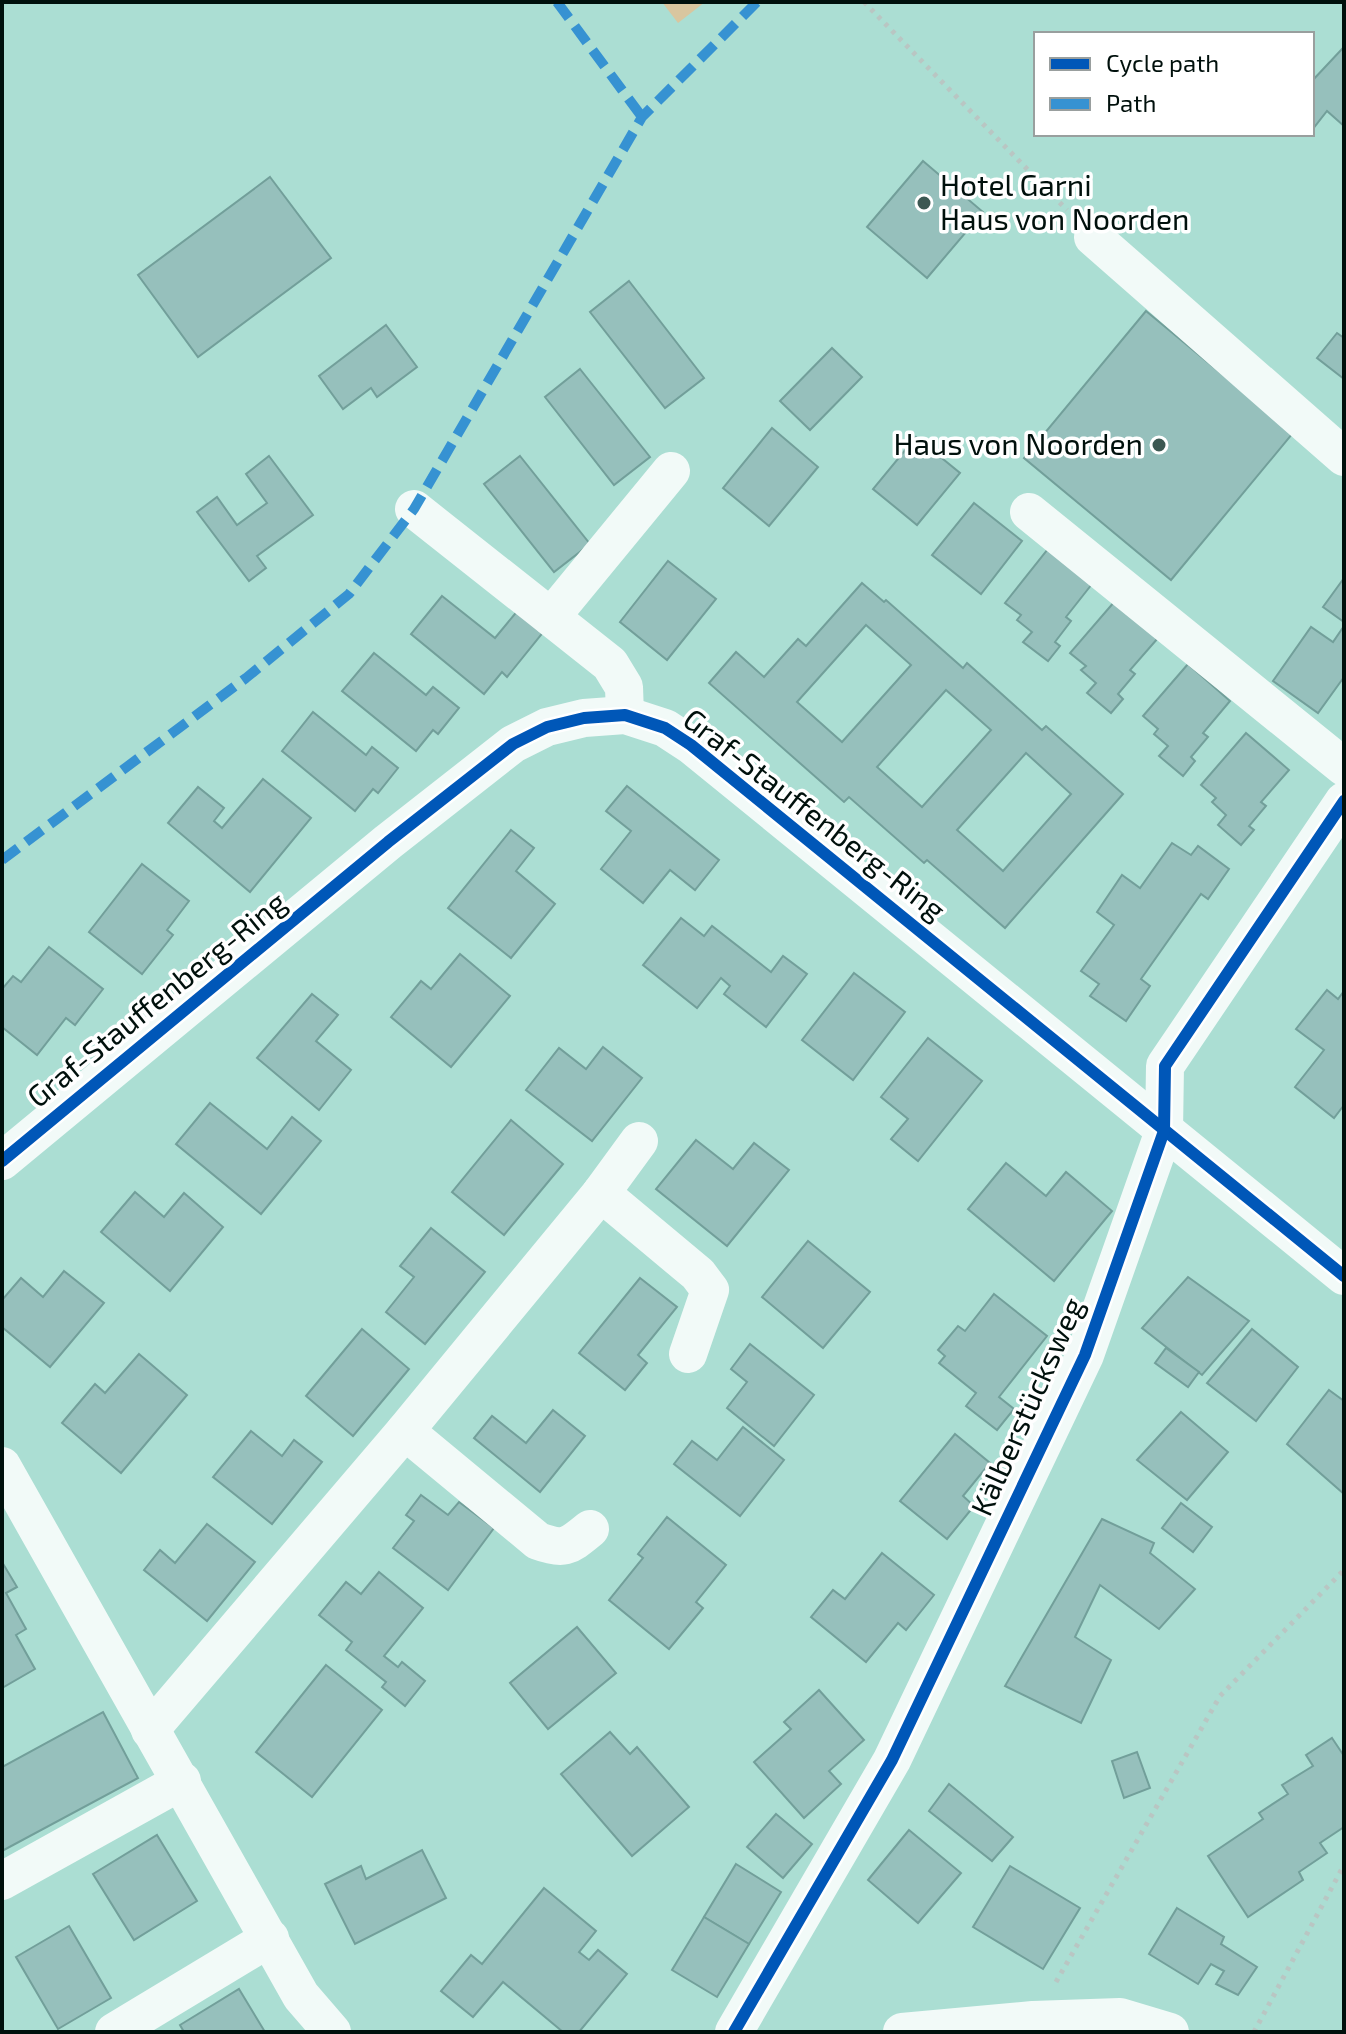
<svg xmlns="http://www.w3.org/2000/svg" width="1346" height="2034" viewBox="0 0 1346 2034" font-family="'Exo 2',sans-serif">
<style>
.green{fill:#d9c69f}
.building{fill:#96c0bc;stroke:#729f9a;stroke-width:2;fill-rule:evenodd}
.lines{fill:none;stroke-linecap:round;stroke-linejoin:round}
.path{stroke:#b9c6c3;stroke-width:5;stroke-dasharray:4 6;stroke-linecap:butt}
.minor{stroke:#f2faf8;stroke-width:38}
.quiet{stroke:#3692d2;stroke-width:10;stroke-dasharray:20 10;stroke-linecap:butt}
.cycleway-casing{stroke:#fff;stroke-width:17}
.cycleway{stroke:#0057b8;stroke-width:12}
.poi-dot{fill:#3c5852;stroke:#fff;stroke-width:3}
.labels{text-anchor:middle;stroke-width:7;stroke-linejoin:round;paint-order:stroke}
.poi-label{font-size:30px;fill:#00100c;stroke:#fff;text-anchor:start}
.street-label{font-size:30px;fill:#00100c;stroke:#fff}
</style>
<rect width="100%" height="100%" fill="#abded3"/>
<polygon class="green" points="662,2 705,2 678,23"/>
<g class="building">
<polygon points="1342,49 1344,51 1344,126 1327,111 1312,130 1312,81"/>
<polygon points="923,161 983,212 927,278 867,227"/>
<polygon points="270,177 331,258 198,357 138,275"/>
<polygon points="629,281 704,378 665,408 590,312"/>
<polygon points="1146,311 1293,433 1171,580 1024,458"/>
<polygon points="386,325 417,367 377,397 371,388 343,409 319,376"/>
<polygon points="1337,333 1344,338 1344,379 1317,358"/>
<polygon points="832,348 862,377 810,430 780,401"/>
<polygon points="580,369 650,457 614,485 545,397"/>
<polygon points="772,428 818,467 769,526 723,488"/>
<polygon points="916,437 960,473 917,525 873,489"/>
<polygon points="269,456 313,515 257,556 266,568 249,581 197,512 217,497 237,525 267,503 246,474"/>
<polygon points="520,456 590,544 554,572 484,484"/>
<polygon points="974,503 1022,541 981,594 932,555"/>
<polygon points="1048,549 1092,584 1066,617 1071,621 1055,642 1060,646 1048,661 1023,642 1032,632 1017,620 1021,615 1005,603"/>
<polygon points="668,561 716,599 667,660 620,622"/>
<polygon points="1344,578 1344,622 1323,607"/>
<path d="M862,583l22,19 2,-2 77,68 4,-5 75,67 4,-4 77,68 -118,134 -78,-68 -3,3 -75,-66 -5,5 -135,-119 27,-31 28,25 34,-38 8,7zM866,625l45,40 -69,77 -45,-40zM946,690l45,40 -69,77 -45,-40zM1026,753l45,41 -68,77 -46,-41z"/>
<polygon points="442,596 495,638 519,609 545,630 507,677 502,672 484,694 411,634"/>
<polygon points="1115,601 1158,638 1130,670 1135,674 1118,694 1123,699 1111,713 1087,693 1096,683 1081,670 1086,666 1070,653"/>
<polygon points="1344,626 1344,677 1318,713 1273,681 1311,627 1333,642"/>
<polygon points="374,653 426,695 433,687 459,708 438,734 433,730 416,751 342,691"/>
<polygon points="1188,664 1230,701 1203,733 1208,737 1191,757 1195,761 1183,776 1159,756 1168,746 1154,734 1158,729 1143,716"/>
<polygon points="313,712 366,755 372,747 398,768 378,793 373,789 355,811 282,751"/>
<polygon points="1246,733 1289,770 1261,802 1266,806 1249,826 1254,830 1241,845 1218,825 1226,815 1212,802 1216,798 1201,785"/>
<polygon points="263,779 311,818 250,892 168,823 198,787 224,808 214,821 222,828"/>
<polygon points="627,786 719,860 695,890 670,870 643,903 601,869 631,831 606,811"/>
<polygon points="511,830 534,848 516,871 555,904 511,958 448,908"/>
<polygon points="1172,843 1191,855 1198,846 1229,869 1208,899 1201,894 1141,979 1150,986 1126,1021 1090,996 1099,984 1081,971 1114,925 1097,912 1122,875 1140,888"/>
<polygon points="142,864 189,901 167,930 173,935 142,974 89,932"/>
<polygon points="681,918 704,936 712,926 771,972 783,956 807,974 766,1027 724,994 730,986 721,978 697,1008 643,965"/>
<polygon points="49,947 103,989 75,1025 66,1018 37,1055 2,1027 2,989 13,976 21,982"/>
<polygon points="460,954 510,996 451,1067 391,1017 421,981 431,989"/>
<polygon points="854,973 905,1012 853,1080 802,1040"/>
<polygon points="1327,990 1338,999 1344,991 1344,1105 1334,1118 1295,1087 1324,1050 1296,1029"/>
<polygon points="312,994 338,1015 316,1041 351,1070 319,1110 257,1058"/>
<polygon points="928,1038 982,1081 918,1161 891,1139 908,1119 881,1097"/>
<polygon points="603,1047 642,1078 592,1141 526,1090 559,1048 586,1069"/>
<polygon points="210,1103 267,1149 292,1117 321,1141 261,1214 176,1144"/>
<polygon points="511,1120 563,1164 504,1235 452,1192"/>
<polygon points="696,1140 733,1169 754,1143 789,1170 727,1246 656,1189"/>
<polygon points="1006,1163 1046,1196 1066,1172 1112,1211 1054,1281 968,1209"/>
<polygon points="135,1192 164,1217 184,1193 223,1227 170,1291 101,1232"/>
<polygon points="431,1228 485,1272 425,1344 386,1312 414,1277 400,1266"/>
<polygon points="808,1241 870,1292 823,1348 762,1297"/>
<polygon points="64,1271 104,1303 50,1367 2,1327 2,1300 21,1278 43,1297"/>
<polygon points="1188,1277 1249,1321 1202,1375 1142,1328"/>
<polygon points="640,1278 677,1307 638,1355 647,1363 625,1390 579,1353"/>
<polygon points="994,1294 1047,1336 999,1397 1014,1409 997,1430 966,1406 976,1393 939,1363 945,1356 938,1350 958,1326 965,1331"/>
<polygon points="362,1329 409,1369 353,1436 306,1396"/>
<polygon points="1252,1329 1298,1367 1256,1421 1207,1383"/>
<polygon points="750,1344 814,1395 774,1446 727,1408 747,1382 731,1369"/>
<polygon points="1166,1348 1199,1372 1188,1387 1155,1363"/>
<polygon points="139,1354 187,1395 121,1473 62,1423 95,1384 105,1393"/>
<polygon points="1329,1390 1344,1401 1344,1494 1287,1444"/>
<polygon points="553,1410 585,1436 540,1492 474,1438 492,1416 526,1443"/>
<polygon points="1181,1412 1228,1452 1187,1500 1137,1460"/>
<polygon points="743,1427 784,1460 740,1516 674,1464 692,1441 717,1460"/>
<polygon points="251,1431 282,1456 294,1440 322,1462 272,1524 213,1477"/>
<polygon points="955,1434 990,1463 963,1496 974,1506 947,1539 900,1501"/>
<polygon points="421,1495 448,1515 459,1502 494,1528 448,1590 393,1548 414,1521 406,1515"/>
<polygon points="1181,1503 1212,1527 1193,1552 1162,1528"/>
<polygon points="667,1517 726,1565 696,1602 703,1608 669,1649 609,1600 643,1558 638,1554"/>
<polygon points="1102,1519 1154,1543 1150,1553 1195,1589 1159,1629 1100,1585 1075,1637 1111,1660 1081,1723 1005,1686"/>
<polygon points="207,1524 255,1562 207,1621 144,1570 160,1550 175,1563"/>
<polygon points="882,1553 934,1595 906,1630 898,1623 866,1662 811,1617 833,1590 845,1599"/>
<polygon points="2,1562 17,1587 6,1593 26,1629 16,1635 35,1669 2,1688"/>
<polygon points="379,1572 423,1608 384,1656 398,1667 402,1662 425,1681 405,1706 382,1687 386,1682 346,1650 352,1642 319,1615 346,1582 361,1594"/>
<polygon points="577,1627 616,1673 548,1729 510,1683"/>
<polygon points="326,1665 382,1710 312,1797 256,1752"/>
<polygon points="819,1690 864,1740 829,1771 841,1784 804,1818 754,1762 791,1729 784,1722"/>
<polygon points="103,1712 138,1778 2,1851 2,1767"/>
<polygon points="610,1732 630,1754 637,1747 689,1807 632,1856 561,1774"/>
<polygon points="1332,1738 1344,1756 1344,1827 1320,1843 1327,1853 1299,1872 1303,1880 1248,1917 1208,1856 1263,1819 1259,1813 1288,1794 1282,1785 1313,1766 1306,1755"/>
<polygon points="1137,1752 1150,1788 1124,1798 1112,1761"/>
<polygon points="949,1784 1013,1837 992,1861 929,1811"/>
<polygon points="776,1814 812,1844 783,1878 747,1847"/>
<polygon points="909,1830 961,1873 918,1923 868,1880"/>
<polygon points="157,1835 197,1901 134,1940 93,1874"/>
<polygon points="422,1850 446,1898 355,1944 325,1884 361,1866 366,1879"/>
<polygon points="736,1864 781,1892 749,1944 704,1917"/>
<polygon points="1010,1866 1080,1908 1043,1969 973,1927"/>
<polygon points="544,1888 596,1931 579,1952 589,1960 598,1950 627,1974 579,2032 563,2032 503,1982 473,2017 441,1991 471,1955 482,1964"/>
<polygon points="1177,1908 1224,1937 1221,1944 1257,1967 1238,1995 1216,1984 1224,1971 1211,1964 1198,1984 1149,1954"/>
<polygon points="704,1917 749,1944 717,1997 672,1970"/>
<polygon points="69,1926 111,1998 58,2029 16,1957"/>
<polygon points="239,1989 265,2032 184,2032 180,2025"/>
</g>
<g class="lines">
<g class="path">
<polyline points="864,2 1067,210"/>
<polyline points="1056,1982 1220,1696 1344,1570"/>
<polyline points="1254,2032 1344,1865"/>
</g>
<g class="minor">
<polyline points="1093,237 1344,457"/>
<polyline points="414,509 610,664 624,687 625,715"/>
<polyline points="1029,512 1344,767"/>
<polyline points="551,617 671,471"/>
<polyline points="2,1161 388,842 513,744 547,727 584,718 625,715 665,728 691,745 1344,1276"/>
<polyline points="601,1193 698,1274 710,1290 688,1354"/>
<path d="M405,1431l133,110c27,10 31,5 52,-12"/>
<polyline points="2,1466 301,1996 332,2032"/>
<polyline points="150,1730 405,1431 601,1193 639,1141"/>
<polyline points="2,1881 182,1781"/>
<polyline points="114,2032 270,1938"/>
<polyline points="734,2032 892,1760 1085,1355 1164,1131 1165,1066 1344,801"/>
<polyline points="902,2032 1033,2020 1120,2017 1170,2032"/>
</g>
<g class="quiet">
<polyline points="557,2 642,117"/>
<polyline points="2,860 246,678 349,594 414,509 642,117 757,2"/>
</g>
<defs>
<g id="cycleway">
<polyline points="2,1161 388,842 513,744 547,727 584,718 625,715 665,728 691,745 1344,1276"/>
<polyline points="734,2032 892,1760 1085,1355 1164,1131 1165,1066 1344,801"/>
</g>
</defs>
<use href="#cycleway" class="cycleway-casing"/>
<use href="#cycleway" class="cycleway"/>
</g>
<g class="poi-dot">
<circle cx="924" cy="203" r="8"/>
<circle cx="1159" cy="445" r="8"/>
</g>
<g class="labels">
<g class="poi-label">
<text x="940" y="196">Hotel Garni<tspan x="940" dy="34">Haus von Noorden</tspan></text>
<text x="1143" y="455" text-anchor="end">Haus von Noorden</text>
</g>
<g class="street-label">
<text transform="translate(814 815) rotate(38)" y="10">Graf-Stauffenberg-Ring</text>
<text transform="translate(157 1000) rotate(-39)" y="10">Graf-Stauffenberg-Ring</text>
<text transform="translate(1028 1407) rotate(-66)" y="10">Kälberstücksweg</text>
</g>
</g>
<rect width="1346" height="2034" fill="none" stroke="#00100c" stroke-width="8"/>
<rect x="1034" y="32" width="280" height="104" fill="#ffffff" stroke="#999f9e" stroke-width="2"/>
<rect x="1050" y="58" width="40" height="12" fill="#0057b8" stroke="#999f9e" stroke-width="2"/>
<text x="1106" y="72" font-size="24" fill="#00100c">Cycle path</text>
<rect x="1050" y="98" width="40" height="12" fill="#3692d2" stroke="#999f9e" stroke-width="2"/>
<text x="1106" y="112" font-size="24" fill="#00100c">Path</text>
</svg>
